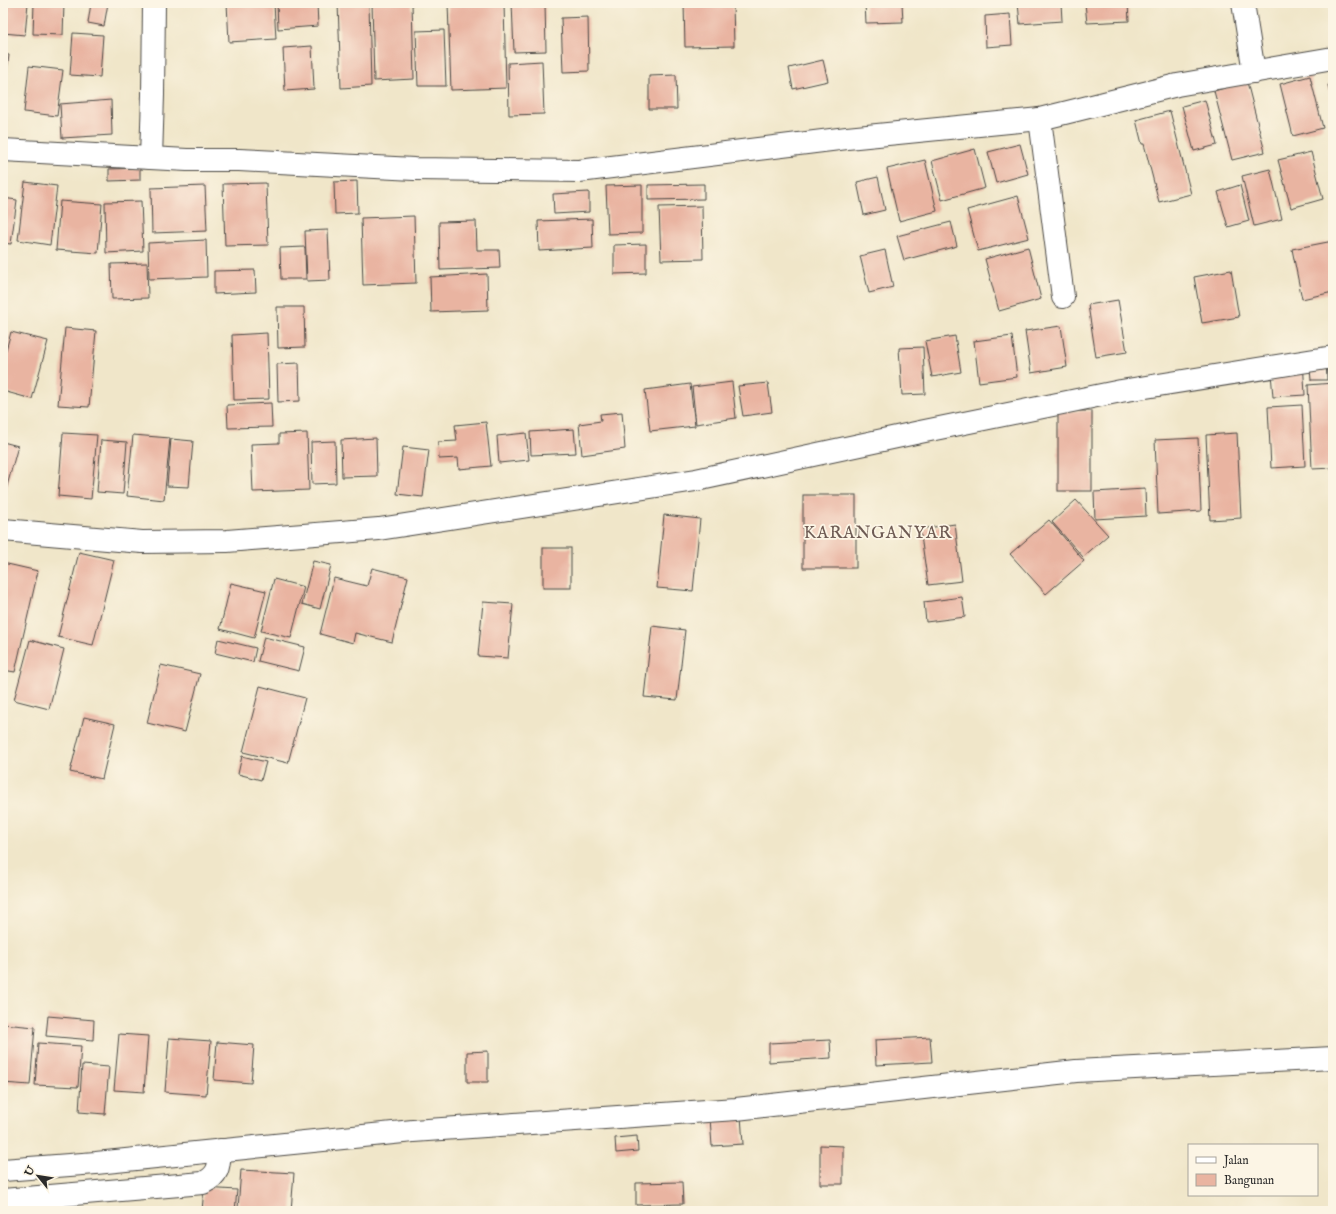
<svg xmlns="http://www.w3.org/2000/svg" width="1336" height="1214" viewBox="0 0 1336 1214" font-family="'IM FELL English',serif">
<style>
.building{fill:#e9b4a1}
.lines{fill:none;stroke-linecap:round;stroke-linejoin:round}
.street-casing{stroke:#494743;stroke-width:24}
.street{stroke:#fff;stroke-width:22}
.labels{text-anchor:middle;stroke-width:3.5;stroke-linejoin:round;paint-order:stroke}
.quarter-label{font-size:17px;letter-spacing:1px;fill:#6e5b54;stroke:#fcf5e5}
</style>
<rect width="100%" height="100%" fill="#fcf5e5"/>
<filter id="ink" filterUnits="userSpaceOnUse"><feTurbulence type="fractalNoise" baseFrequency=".025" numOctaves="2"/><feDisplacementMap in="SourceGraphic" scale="8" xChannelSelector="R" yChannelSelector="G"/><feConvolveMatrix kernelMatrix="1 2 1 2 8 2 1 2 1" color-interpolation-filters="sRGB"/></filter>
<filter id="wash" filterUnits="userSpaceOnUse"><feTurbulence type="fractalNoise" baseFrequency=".012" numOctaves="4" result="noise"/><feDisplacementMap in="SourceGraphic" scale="16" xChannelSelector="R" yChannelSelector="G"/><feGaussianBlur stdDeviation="0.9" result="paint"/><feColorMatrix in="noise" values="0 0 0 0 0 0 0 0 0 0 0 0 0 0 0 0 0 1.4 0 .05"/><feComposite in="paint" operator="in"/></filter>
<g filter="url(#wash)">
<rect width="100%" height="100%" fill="#f0e6c9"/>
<g id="blocks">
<g class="building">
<polygon points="3,3 28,3 25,35 3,33"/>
<polygon points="34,3 64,3 63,35 33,34"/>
<polygon points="91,3 108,3 104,26 88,23"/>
<polygon points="227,3 274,3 276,39 229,42"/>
<polygon points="277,3 317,3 318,26 278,29"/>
<polygon points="338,3 369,3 371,86 341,88"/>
<polygon points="372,3 412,3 414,79 374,81"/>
<polygon points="448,3 504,3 506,88 451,90"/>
<polygon points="512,3 545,3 546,51 514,52"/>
<polygon points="684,3 733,3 734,46 685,47"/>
<polygon points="865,3 902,3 903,22 866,23"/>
<polygon points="1018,3 1061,3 1062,21 1020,24"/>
<polygon points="1085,3 1128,3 1129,21 1087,23"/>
<polygon points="1010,14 1012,45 986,47 985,16"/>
<polygon points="588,17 589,71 563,72 561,18"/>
<polygon points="444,30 446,86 418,86 416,31"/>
<polygon points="73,33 103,35 100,77 70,75"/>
<polygon points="312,46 314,89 285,91 283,48"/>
<polygon points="3,54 9,55 4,93 3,93"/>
<polygon points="823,60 828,81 793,89 789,68"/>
<polygon points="542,61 544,114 509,115 508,63"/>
<polygon points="29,66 63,70 57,116 24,112"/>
<polygon points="676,75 677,109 649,109 649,76"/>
<polygon points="1310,76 1323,128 1293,136 1280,84"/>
<polygon points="1247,82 1265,152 1232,160 1214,91"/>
<polygon points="1333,84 1333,103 1332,103 1328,85"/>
<polygon points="111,100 112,135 62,138 60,104"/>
<polygon points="1205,100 1217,145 1194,151 1182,106"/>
<polygon points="1170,111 1191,194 1159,202 1144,144 1142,144 1136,120"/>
<polygon points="1020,144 1028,174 996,183 988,152"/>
<polygon points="975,149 985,188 942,200 932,161"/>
<polygon points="1311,152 1323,199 1291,208 1278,160"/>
<polygon points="925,160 937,211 899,221 887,169"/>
<polygon points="140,168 140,180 109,181 109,169"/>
<polygon points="1270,169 1282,219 1254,226 1242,176"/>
<polygon points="878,177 885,210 864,215 857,182"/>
<polygon points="357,181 358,213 335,214 334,182"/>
<polygon points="25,182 57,186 50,245 18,240"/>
<polygon points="266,183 268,245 225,246 223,184"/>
<polygon points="704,184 704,199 648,200 648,185"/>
<polygon points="642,185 642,233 608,234 606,186"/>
<polygon points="1240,185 1249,221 1228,227 1218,192"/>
<polygon points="205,186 207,231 152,233 151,188"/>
<polygon points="589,192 589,212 554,214 553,194"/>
<polygon points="1018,196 1029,238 978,251 967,210"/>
<polygon points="3,198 17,200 11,244 3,243"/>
<polygon points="60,201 102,204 98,253 56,250"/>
<polygon points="141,201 143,251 106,253 105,202"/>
<polygon points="702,206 703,259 661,260 659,207"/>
<polygon points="414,216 416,283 363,285 361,218"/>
<polygon points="592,219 593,248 539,251 538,221"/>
<polygon points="476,221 477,250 499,250 500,268 440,270 439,222"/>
<polygon points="951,222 957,246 904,260 897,236"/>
<polygon points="328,230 330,280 307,281 305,231"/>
<polygon points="206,240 207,277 149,279 148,243"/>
<polygon points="1333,241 1333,292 1302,299 1292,249"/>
<polygon points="646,244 646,273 614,274 614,245"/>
<polygon points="305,247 306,279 281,279 280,248"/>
<polygon points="1028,247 1041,299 999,311 985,259"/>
<polygon points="885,250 893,287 869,293 860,256"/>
<polygon points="147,263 148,298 112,299 111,264"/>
<polygon points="255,270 256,292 214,294 214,271"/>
<polygon points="1231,270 1239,317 1202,323 1194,277"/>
<polygon points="487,274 488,310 431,312 430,277"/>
<polygon points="1118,300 1127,352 1096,357 1088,305"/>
<polygon points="277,307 304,307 305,347 278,348"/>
<polygon points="1061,326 1067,367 1031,373 1025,331"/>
<polygon points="65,328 96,331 89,407 58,405"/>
<polygon points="11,332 48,341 32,399 3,391 3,361"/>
<polygon points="267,333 269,399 234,400 232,335"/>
<polygon points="955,336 961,372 932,377 925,341"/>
<polygon points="1012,336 1017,377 979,382 974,341"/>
<polygon points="923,347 925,394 902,395 899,348"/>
<polygon points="1309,358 1326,358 1327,380 1311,380"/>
<polygon points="1303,360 1305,395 1273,397 1270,361"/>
<polygon points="299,363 300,401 278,402 277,364"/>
<polygon points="732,382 736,418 696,424 692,387"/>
<polygon points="768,383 772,412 743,416 738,386"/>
<polygon points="1333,383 1333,468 1312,469 1308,385"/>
<polygon points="690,384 695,426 650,431 645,390"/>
<polygon points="271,403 272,427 228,428 227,405"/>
<polygon points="1302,405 1305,466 1271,468 1268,407"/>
<rect x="1058" y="411" width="34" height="80"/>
<polygon points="622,412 625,449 582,455 579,424 601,421 600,414"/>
<polygon points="486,422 491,466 459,469 458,458 439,459 438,442 457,441 455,425"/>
<polygon points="574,429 576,453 531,455 530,432"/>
<polygon points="63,433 97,435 91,499 58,496"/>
<polygon points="307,433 309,490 253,492 251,444 279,443 279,434"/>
<polygon points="526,433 529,460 499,463 497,436"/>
<polygon points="1237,433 1241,518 1210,520 1206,435"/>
<polygon points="133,435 170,438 164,500 127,496"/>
<polygon points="376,438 377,476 342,477 341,440"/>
<polygon points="1198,438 1201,511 1158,514 1155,440"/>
<polygon points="171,439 193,441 189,487 167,486"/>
<polygon points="101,440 127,442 123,494 97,492"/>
<polygon points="335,441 336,483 312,484 311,442"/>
<polygon points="3,442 18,446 4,497 3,496"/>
<polygon points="403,447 429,450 423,497 397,494"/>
<polygon points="1145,489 1146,516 1095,519 1094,492"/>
<rect x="803" y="495" width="53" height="73"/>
<polygon points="1076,500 1108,535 1083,557 1052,522"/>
<polygon points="664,515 700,519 693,591 657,588"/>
<polygon points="1049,520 1084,561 1046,594 1010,554"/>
<polygon points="955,524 962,581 928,585 920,529"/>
<rect x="543" y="548" width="28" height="40"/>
<polygon points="79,552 114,560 93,645 58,637"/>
<polygon points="313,561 331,565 320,609 302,604"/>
<polygon points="3,563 38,571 15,672 3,670"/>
<polygon points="372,568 408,577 392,642 355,633 353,643 320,634 334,578 367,586"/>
<polygon points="274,579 304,587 291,638 261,631"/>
<polygon points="231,583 266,591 254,638 220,629"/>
<polygon points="962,597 965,617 926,622 924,602"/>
<polygon points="483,602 513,604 508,658 478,656"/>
<polygon points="652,626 685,630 677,700 644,697"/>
<polygon points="264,637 305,647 299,671 258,661"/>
<polygon points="218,639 256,648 253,662 215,653"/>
<polygon points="30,640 64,649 49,709 14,700"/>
<polygon points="161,665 200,674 185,732 147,723"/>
<polygon points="260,686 305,698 288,763 243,752"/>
<polygon points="84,717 115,724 102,779 70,772"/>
<polygon points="242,756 266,762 261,780 238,774"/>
<polygon points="48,1016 94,1020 93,1040 46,1036"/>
<polygon points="3,1024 35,1027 30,1085 3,1083"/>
<polygon points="119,1034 148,1036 144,1092 114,1090"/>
<polygon points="930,1037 932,1062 876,1065 875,1040"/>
<polygon points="169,1038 211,1041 206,1095 165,1092"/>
<polygon points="830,1040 831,1058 769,1062 769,1043"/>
<polygon points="217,1042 254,1045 251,1083 214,1080"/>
<polygon points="38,1043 81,1046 78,1087 35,1085"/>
<polygon points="488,1051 488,1082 467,1082 467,1052"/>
<polygon points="82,1065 109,1067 105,1114 79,1112"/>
<polygon points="741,1116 743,1144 712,1146 710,1118"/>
<polygon points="637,1136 638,1151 616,1153 615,1138"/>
<polygon points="820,1145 843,1146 843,1184 820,1184"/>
<polygon points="241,1170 294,1173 291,1211 238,1208"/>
<polygon points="682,1182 683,1204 636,1205 636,1183"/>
<polygon points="204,1188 237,1190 235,1211 202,1211"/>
<polygon points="46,1204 77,1207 77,1211 45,1211"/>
</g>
</g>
</g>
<g filter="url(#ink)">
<use href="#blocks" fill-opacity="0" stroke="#494743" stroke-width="1"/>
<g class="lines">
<defs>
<g id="street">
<polyline points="1243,3 1254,72"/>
<polyline points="1040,119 1063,297"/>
<polyline points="3,150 187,160 239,160 414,169 579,171 847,138 1040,119 1177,85 1333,58"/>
<polyline points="151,158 153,95 154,3"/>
<polyline points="3,530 142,542 227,541 379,529 696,480 920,432 1121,391 1333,357"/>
<polyline points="3,1170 96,1163 413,1131 736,1109 1076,1071 1333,1058"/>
<path d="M3,1200l200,-17c16,-8 16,-16 17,-33"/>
</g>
</defs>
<use href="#street" class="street-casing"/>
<use href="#street" class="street"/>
</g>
</g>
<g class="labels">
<g class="quarter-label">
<text x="878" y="538">KARANGANYAR</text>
</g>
</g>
<rect width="1336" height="1214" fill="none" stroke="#fcf5e5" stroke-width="16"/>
<rect x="1188" y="1144" width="130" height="52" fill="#fcf5e5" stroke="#a8a49b"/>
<rect x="1196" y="1157" width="20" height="6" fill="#ffffff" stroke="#a8a49b"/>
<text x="1224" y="1164" font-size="12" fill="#2b2b2b">Jalan</text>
<rect x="1196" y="1174" width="20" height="12" fill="#e9b4a1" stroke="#a8a49b"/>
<text x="1224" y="1184" font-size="12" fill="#2b2b2b">Bangunan</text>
<g transform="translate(38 1176) rotate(300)" stroke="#fcf5e5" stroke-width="3" paint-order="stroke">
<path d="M0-3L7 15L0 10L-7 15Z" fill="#2b2b2b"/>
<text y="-6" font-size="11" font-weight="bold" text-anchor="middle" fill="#2b2b2b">U</text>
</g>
</svg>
